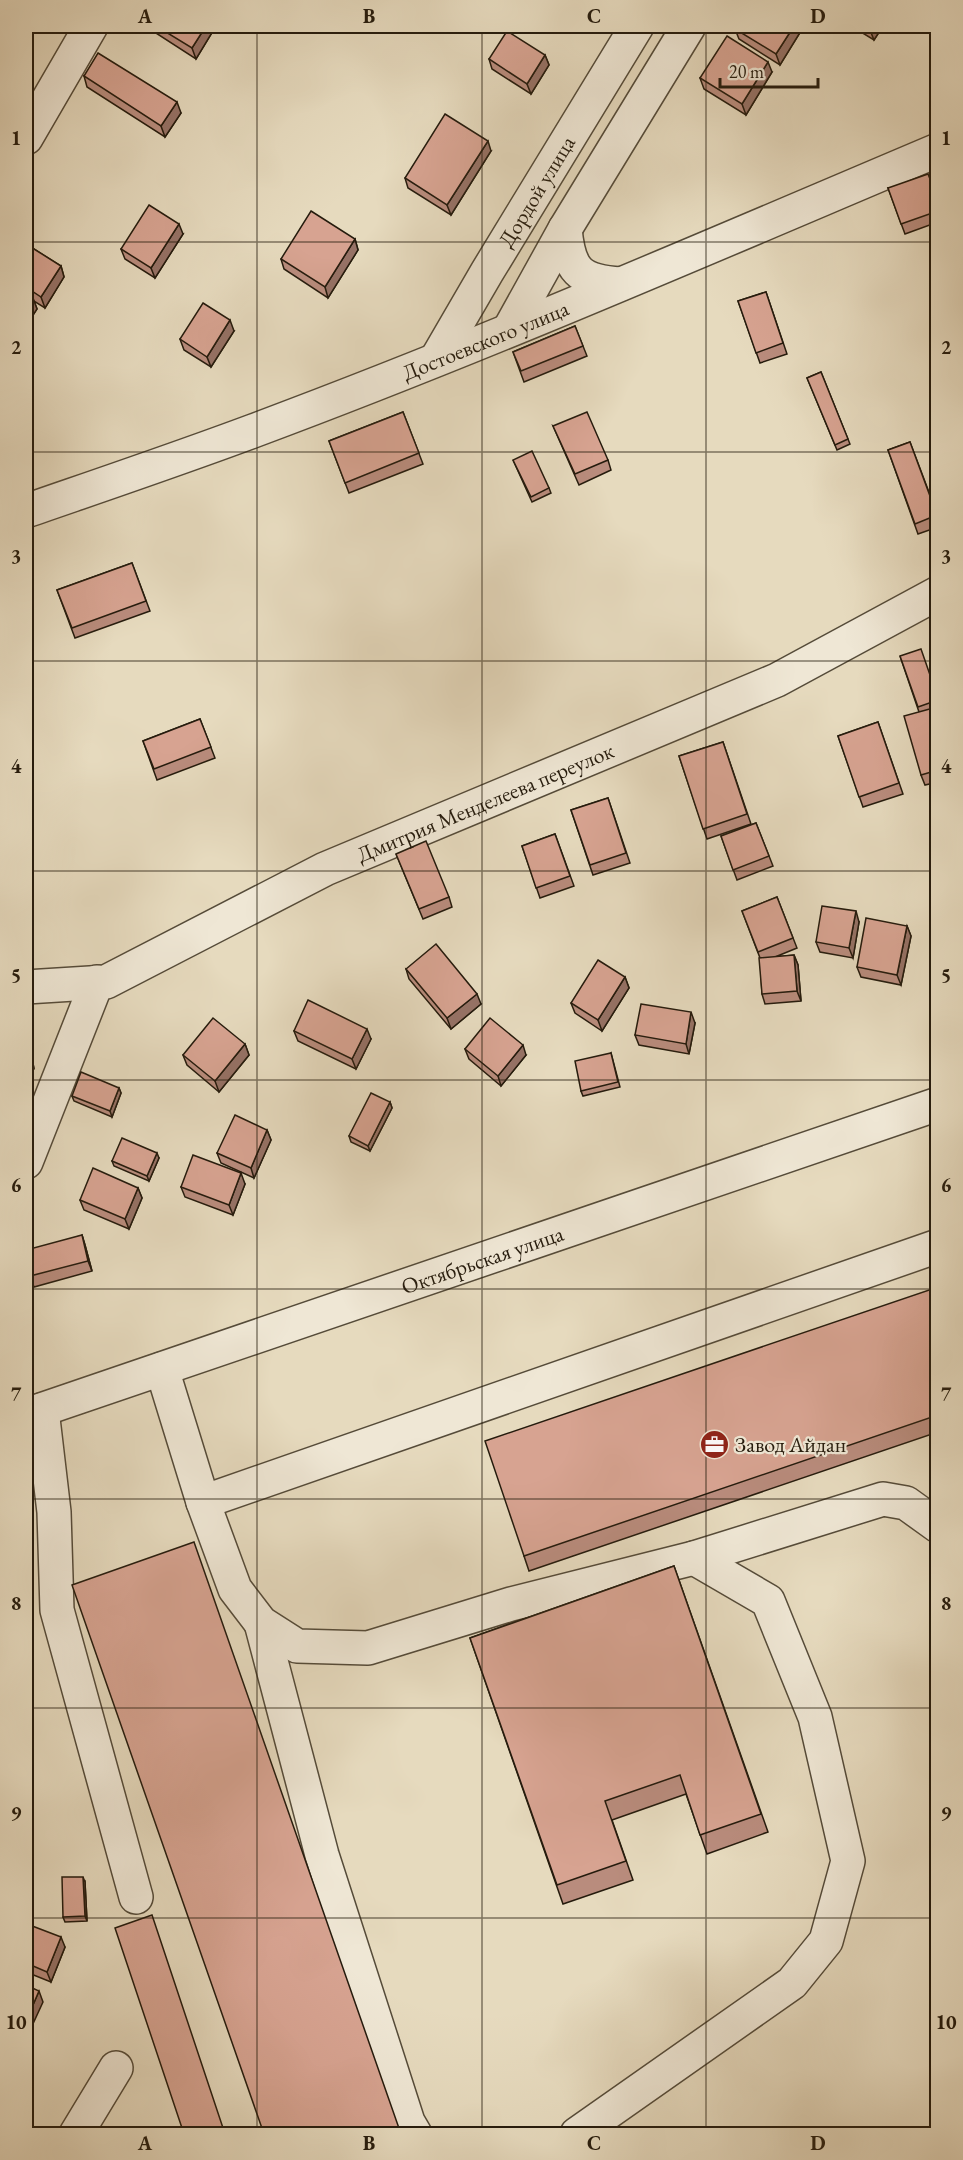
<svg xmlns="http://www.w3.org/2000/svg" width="963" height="2160" viewBox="0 0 963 2160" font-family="'EB Garamond',serif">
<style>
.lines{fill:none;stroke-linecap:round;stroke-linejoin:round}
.minor-casing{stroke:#554b39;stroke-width:36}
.minor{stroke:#efe7d5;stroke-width:33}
.wall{fill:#b98c7d;stroke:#251b0d;stroke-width:1.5}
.shaded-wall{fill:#967266;stroke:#251b0d;stroke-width:1.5}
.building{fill:#d7a391;stroke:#251b0d;stroke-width:1.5}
.grid{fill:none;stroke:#251b0d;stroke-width:1.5;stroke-opacity:0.55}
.labels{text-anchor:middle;stroke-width:4.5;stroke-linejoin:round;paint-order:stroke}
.street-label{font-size:22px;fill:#251b0d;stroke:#efe7d5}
.poi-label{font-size:22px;fill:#251b0d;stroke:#efe7d5;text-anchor:start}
.neatline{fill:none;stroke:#251b0d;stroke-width:2}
.grid-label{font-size:20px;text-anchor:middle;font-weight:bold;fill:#251b0d}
</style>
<rect width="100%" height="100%" fill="#e6dabe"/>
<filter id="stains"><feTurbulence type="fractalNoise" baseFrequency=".00333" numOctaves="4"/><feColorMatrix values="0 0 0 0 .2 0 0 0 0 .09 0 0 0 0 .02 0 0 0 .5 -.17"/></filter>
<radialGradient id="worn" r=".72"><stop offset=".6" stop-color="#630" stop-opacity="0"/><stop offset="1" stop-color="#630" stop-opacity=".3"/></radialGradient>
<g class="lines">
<defs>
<g id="minor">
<polyline points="26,138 91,26"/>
<path d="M565,229c4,41 13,52 55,55"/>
<polyline points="509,330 565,229 689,26"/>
<path id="s1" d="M437,358l50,-86 150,-246"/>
<path id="s2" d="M26,511c75,-26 152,-52 227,-80 231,-86 458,-185 685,-281"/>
<path id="s3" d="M26,987l80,-5 219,-113 452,-189 161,-87"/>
<polyline points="26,1162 97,982"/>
<polyline points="162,1369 203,1502 235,1589 261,1623 297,1646 368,1648 511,1604 694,1558 883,1499 906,1503 938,1526"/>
<polyline points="42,1410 54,1512 57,1610 136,1897"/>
<path id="s4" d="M26,1415l912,-311"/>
<polyline points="203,1502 938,1246"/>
<polyline points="261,1623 322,1855 408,2122 415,2134"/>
<polyline points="76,2134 116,2068"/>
<polyline points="577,2134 792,1983 826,1941 848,1861 815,1717 768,1601 694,1558"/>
</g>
</defs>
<use href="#minor" class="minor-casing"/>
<use href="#minor" class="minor"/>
</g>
<g class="wall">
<polygon points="145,26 216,26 196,59"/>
<polygon points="804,26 780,65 739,39 735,29"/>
<polygon points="851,26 883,26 874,40"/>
<polygon points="545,55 549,65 531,94 492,69 489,59"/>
<polygon points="772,72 746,115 704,89 700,78"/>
<polygon points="84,76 181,113 165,137 87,87"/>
<polygon points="491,151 451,215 408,188 405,178"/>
<polygon points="888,188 938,199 938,222 905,234"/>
<polygon points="183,234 155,278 125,259 121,249"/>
<polygon points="355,239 358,250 328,298 284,269 281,259"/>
<polygon points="26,244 61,266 64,277 45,308 34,301 37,309 26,326"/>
<polygon points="766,292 787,354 760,363 738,301"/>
<polygon points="575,326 587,356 524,382 513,352"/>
<polygon points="234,331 211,367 184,350 180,339"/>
<polygon points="821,372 850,444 837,450 807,378"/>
<polygon points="403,412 423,464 349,493 329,441"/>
<polygon points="553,426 608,460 611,470 579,485"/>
<polygon points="910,442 938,516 938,527 918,534 888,450"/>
<polygon points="513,460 549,488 551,493 532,502"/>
<polygon points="132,563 150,611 75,638 57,590"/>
<polygon points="900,656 938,697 938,706 933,708 938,708 938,782 925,785 921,775 919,712"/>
<polygon points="200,719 215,758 157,780 143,741"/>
<polygon points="878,722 903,794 863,807 838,736"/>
<polygon points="723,742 751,824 707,839 679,756"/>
<polygon points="608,798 630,863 593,875 571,810"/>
<polygon points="756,823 773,866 737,880 721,836"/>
<polygon points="555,834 574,886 540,898 522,846"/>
<polygon points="396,854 449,897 452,907 423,919"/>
<polygon points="777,897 797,948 775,957 794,955 798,965 801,1001 765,1004 762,994 760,958 742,911"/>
<polygon points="859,922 853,958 820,952 816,942"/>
<polygon points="907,926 911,936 901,985 861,977 857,967"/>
<polygon points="406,969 481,1004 451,1029 409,979"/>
<polygon points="625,977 629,988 602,1031 575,1013 571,1003"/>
<polygon points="695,1023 689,1054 639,1045 635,1035"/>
<polygon points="294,1031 371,1039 356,1069 298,1041"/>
<polygon points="26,1042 30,1047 34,1069 26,1071"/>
<polygon points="245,1044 249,1055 219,1092 187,1065 183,1055"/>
<polygon points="465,1049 526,1055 501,1086 469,1059"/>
<polygon points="611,1053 620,1087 583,1096 581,1091"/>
<polygon points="119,1088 121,1093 112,1117 74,1101 72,1096"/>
<polygon points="390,1102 392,1108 370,1151 351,1142 349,1136"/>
<polygon points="267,1130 271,1140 254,1178 221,1163 217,1153"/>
<polygon points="159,1158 149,1181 114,1166 112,1161"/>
<polygon points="245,1184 233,1215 185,1197 181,1187"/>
<polygon points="138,1188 142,1198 129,1229 84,1210 80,1200"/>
<polygon points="82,1235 85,1245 92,1271 34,1287 30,1276"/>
<polygon points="938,1287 938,1432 529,1571 524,1556"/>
<polygon points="674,1566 768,1832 707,1854 686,1794 612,1820 633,1880 563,1904 470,1638"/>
<polygon points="85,1882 87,1921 65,1922 63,1917"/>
<polygon points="26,1928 65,1947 51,1982 26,1972"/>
</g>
<g class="shaded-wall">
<polygon points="206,26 216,26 196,59 192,48"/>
<polygon points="794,26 804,26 780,65 776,54"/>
<polygon points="873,26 883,26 874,40 870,30"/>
<polygon points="545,55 549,65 531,94 527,84"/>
<polygon points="768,62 772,72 746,115 742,104"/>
<polygon points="177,102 181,113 165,137 161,126"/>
<polygon points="488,141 491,151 451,215 447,205"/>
<polygon points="179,224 183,234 155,278 151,268"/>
<polygon points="355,239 358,250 328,298 325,287"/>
<polygon points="61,266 64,277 45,308 41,297"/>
<polygon points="33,298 37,309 26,326 26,310"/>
<polygon points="230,320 234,331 211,367 207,357"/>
<polygon points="856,911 859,922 853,958 849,948"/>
<polygon points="907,926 911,936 901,985 897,975"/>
<polygon points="794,955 798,965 801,1001 797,991"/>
<polygon points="625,977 629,988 602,1031 598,1020"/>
<polygon points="477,994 481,1004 451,1029 447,1018"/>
<polygon points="691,1012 695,1023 689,1054 686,1044"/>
<polygon points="367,1029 371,1039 356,1069 352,1059"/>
<polygon points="28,1042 30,1047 34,1069 32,1064"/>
<polygon points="245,1044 249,1055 219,1092 215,1081"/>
<polygon points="523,1045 526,1055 501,1086 498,1076"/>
<polygon points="119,1088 121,1093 112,1117 110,1111"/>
<polygon points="390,1102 392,1108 370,1151 368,1146"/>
<polygon points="267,1130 271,1140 254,1178 251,1168"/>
<polygon points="157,1153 159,1158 149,1181 147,1176"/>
<polygon points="241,1173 245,1184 233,1215 229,1205"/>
<polygon points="138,1188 142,1198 129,1229 125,1219"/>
<polygon points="82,1235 85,1245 92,1271 88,1261"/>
<polygon points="83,1877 85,1882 87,1921 85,1916"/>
<polygon points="61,1937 65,1947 51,1982 47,1972"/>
<polygon points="39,1991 43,2002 26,2039 26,2021"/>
</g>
<g class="building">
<polygon points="156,26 206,26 192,48"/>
<polygon points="737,26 794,26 776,54 735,29"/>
<polygon points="863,26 873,26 870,30"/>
<polygon points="507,31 545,55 527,84 489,59"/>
<polygon points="727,36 768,62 742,104 700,78"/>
<polygon points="98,53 177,102 161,126 84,76"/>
<polygon points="445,114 488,141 447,205 405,178"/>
<polygon points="928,174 938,199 938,211 901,224 888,188"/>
<polygon points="149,205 179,224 151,268 121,249"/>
<polygon points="311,211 355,239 325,287 281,259"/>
<polygon points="26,244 61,266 41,297 26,287"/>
<polygon points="766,292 783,343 756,353 738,301"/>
<polygon points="26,293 33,298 26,310"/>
<polygon points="203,303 230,320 207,357 180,339"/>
<polygon points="575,326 583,346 521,371 513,352"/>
<polygon points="821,372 848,439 835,445 807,378"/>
<polygon points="403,412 419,453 345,483 329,441"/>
<polygon points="587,412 608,460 575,474 553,426"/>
<polygon points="910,442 937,515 915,524 888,450"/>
<polygon points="532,451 549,488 531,497 513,460"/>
<polygon points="132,563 146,601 72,628 57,590"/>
<polygon points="921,649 938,698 938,700 918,707 900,656"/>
<polygon points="938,655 938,681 930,657"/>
<polygon points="937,707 938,770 921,775 904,716"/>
<polygon points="200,719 211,747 154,769 143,741"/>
<polygon points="878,722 899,783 859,797 838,736"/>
<polygon points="723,742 747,814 703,829 679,756"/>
<polygon points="608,798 626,853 590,865 571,810"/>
<polygon points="756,823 769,856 733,870 721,836"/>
<polygon points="555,834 570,876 536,888 522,846"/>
<polygon points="426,841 449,897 419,909 396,854"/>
<polygon points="777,897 793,938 758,952 742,911"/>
<polygon points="822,906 856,911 849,948 816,942"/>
<polygon points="866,918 907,926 897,975 857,967"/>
<polygon points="436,944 477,994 447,1018 406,969"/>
<polygon points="794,955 797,991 762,994 759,958"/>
<polygon points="598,960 625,977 598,1020 571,1003"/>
<polygon points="308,1000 367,1029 352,1059 294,1031"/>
<polygon points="641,1004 691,1012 686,1044 635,1035"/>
<polygon points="213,1018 245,1044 215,1081 183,1055"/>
<polygon points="490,1018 523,1045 498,1076 465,1049"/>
<polygon points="26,1042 28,1042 32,1064 26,1065"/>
<polygon points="611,1053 618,1082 581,1091 575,1061"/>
<polygon points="81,1072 119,1088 110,1111 72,1096"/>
<polygon points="371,1093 390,1102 368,1146 349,1136"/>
<polygon points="235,1115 267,1130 251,1168 217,1153"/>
<polygon points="122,1138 157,1153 147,1176 112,1161"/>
<polygon points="193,1155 241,1173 229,1205 181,1187"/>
<polygon points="93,1168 138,1188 125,1219 80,1200"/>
<polygon points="82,1235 88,1261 30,1276 26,1259 26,1250"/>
<polygon points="938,1287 938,1415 524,1556 485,1441"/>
<polygon points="194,1542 401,2134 264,2134 72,1585"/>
<polygon points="674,1566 761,1814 700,1835 680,1775 605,1801 626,1861 557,1885 470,1638"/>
<polygon points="62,1877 83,1877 85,1916 63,1917"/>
<polygon points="152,1915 225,2134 184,2134 115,1928"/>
<polygon points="27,1924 61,1937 47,1972 26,1963 26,1928"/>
<polygon points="26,1985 39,1991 26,2021"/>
</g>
<path class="grid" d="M257,26v2108M482,26v2108M706,26v2108M26,242h912M26,452h912M26,661h912M26,871h912M26,1080h912M26,1289h912M26,1499h912M26,1708h912M26,1918h912"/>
<defs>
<symbol id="office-disc" viewBox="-11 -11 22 22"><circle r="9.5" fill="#8f2418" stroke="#efe7d5"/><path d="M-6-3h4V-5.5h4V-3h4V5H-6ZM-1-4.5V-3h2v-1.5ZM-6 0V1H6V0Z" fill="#fff"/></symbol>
</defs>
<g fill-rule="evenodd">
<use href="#office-disc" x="698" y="1428" width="33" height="33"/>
</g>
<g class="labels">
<g class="street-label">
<text dy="8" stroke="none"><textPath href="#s1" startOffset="194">Дордой улица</textPath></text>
<text dy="8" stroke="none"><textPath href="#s2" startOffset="490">Достоевского улица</textPath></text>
<text dy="8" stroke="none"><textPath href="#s3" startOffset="500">Дмитрия Менделеева переулок</textPath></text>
<text dy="8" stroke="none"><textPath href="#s4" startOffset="482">Октябрьская улица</textPath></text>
</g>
<g class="poi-label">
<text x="735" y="1452">Завод Айдан</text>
</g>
</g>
<rect width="963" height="2160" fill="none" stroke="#e6dabe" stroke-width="66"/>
<path d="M720 78v9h98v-9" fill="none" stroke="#251b0d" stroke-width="3"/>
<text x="729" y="78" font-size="18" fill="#251b0d" stroke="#efe7d5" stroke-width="4.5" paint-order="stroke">20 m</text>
<rect x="33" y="33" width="897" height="2094" class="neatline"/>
<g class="grid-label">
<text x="145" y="23">A</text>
<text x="369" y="23">B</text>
<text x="594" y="23">C</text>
<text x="818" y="23">D</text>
<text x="16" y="145">1</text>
<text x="946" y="145">1</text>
<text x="16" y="354">2</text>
<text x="946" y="354">2</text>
<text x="16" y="563">3</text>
<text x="946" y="563">3</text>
<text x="16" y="773">4</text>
<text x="946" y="773">4</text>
<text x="16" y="982">5</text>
<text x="946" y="982">5</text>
<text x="16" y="1192">6</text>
<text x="946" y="1192">6</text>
<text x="16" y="1401">7</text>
<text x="946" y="1401">7</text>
<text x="16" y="1610">8</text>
<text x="946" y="1610">8</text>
<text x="16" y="1820">9</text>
<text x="946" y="1820">9</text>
<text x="16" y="2029">10</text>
<text x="946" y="2029">10</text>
<text x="145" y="2150">A</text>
<text x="369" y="2150">B</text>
<text x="594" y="2150">C</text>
<text x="818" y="2150">D</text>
</g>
<rect width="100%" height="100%" filter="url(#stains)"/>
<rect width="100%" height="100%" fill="url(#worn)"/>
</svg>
